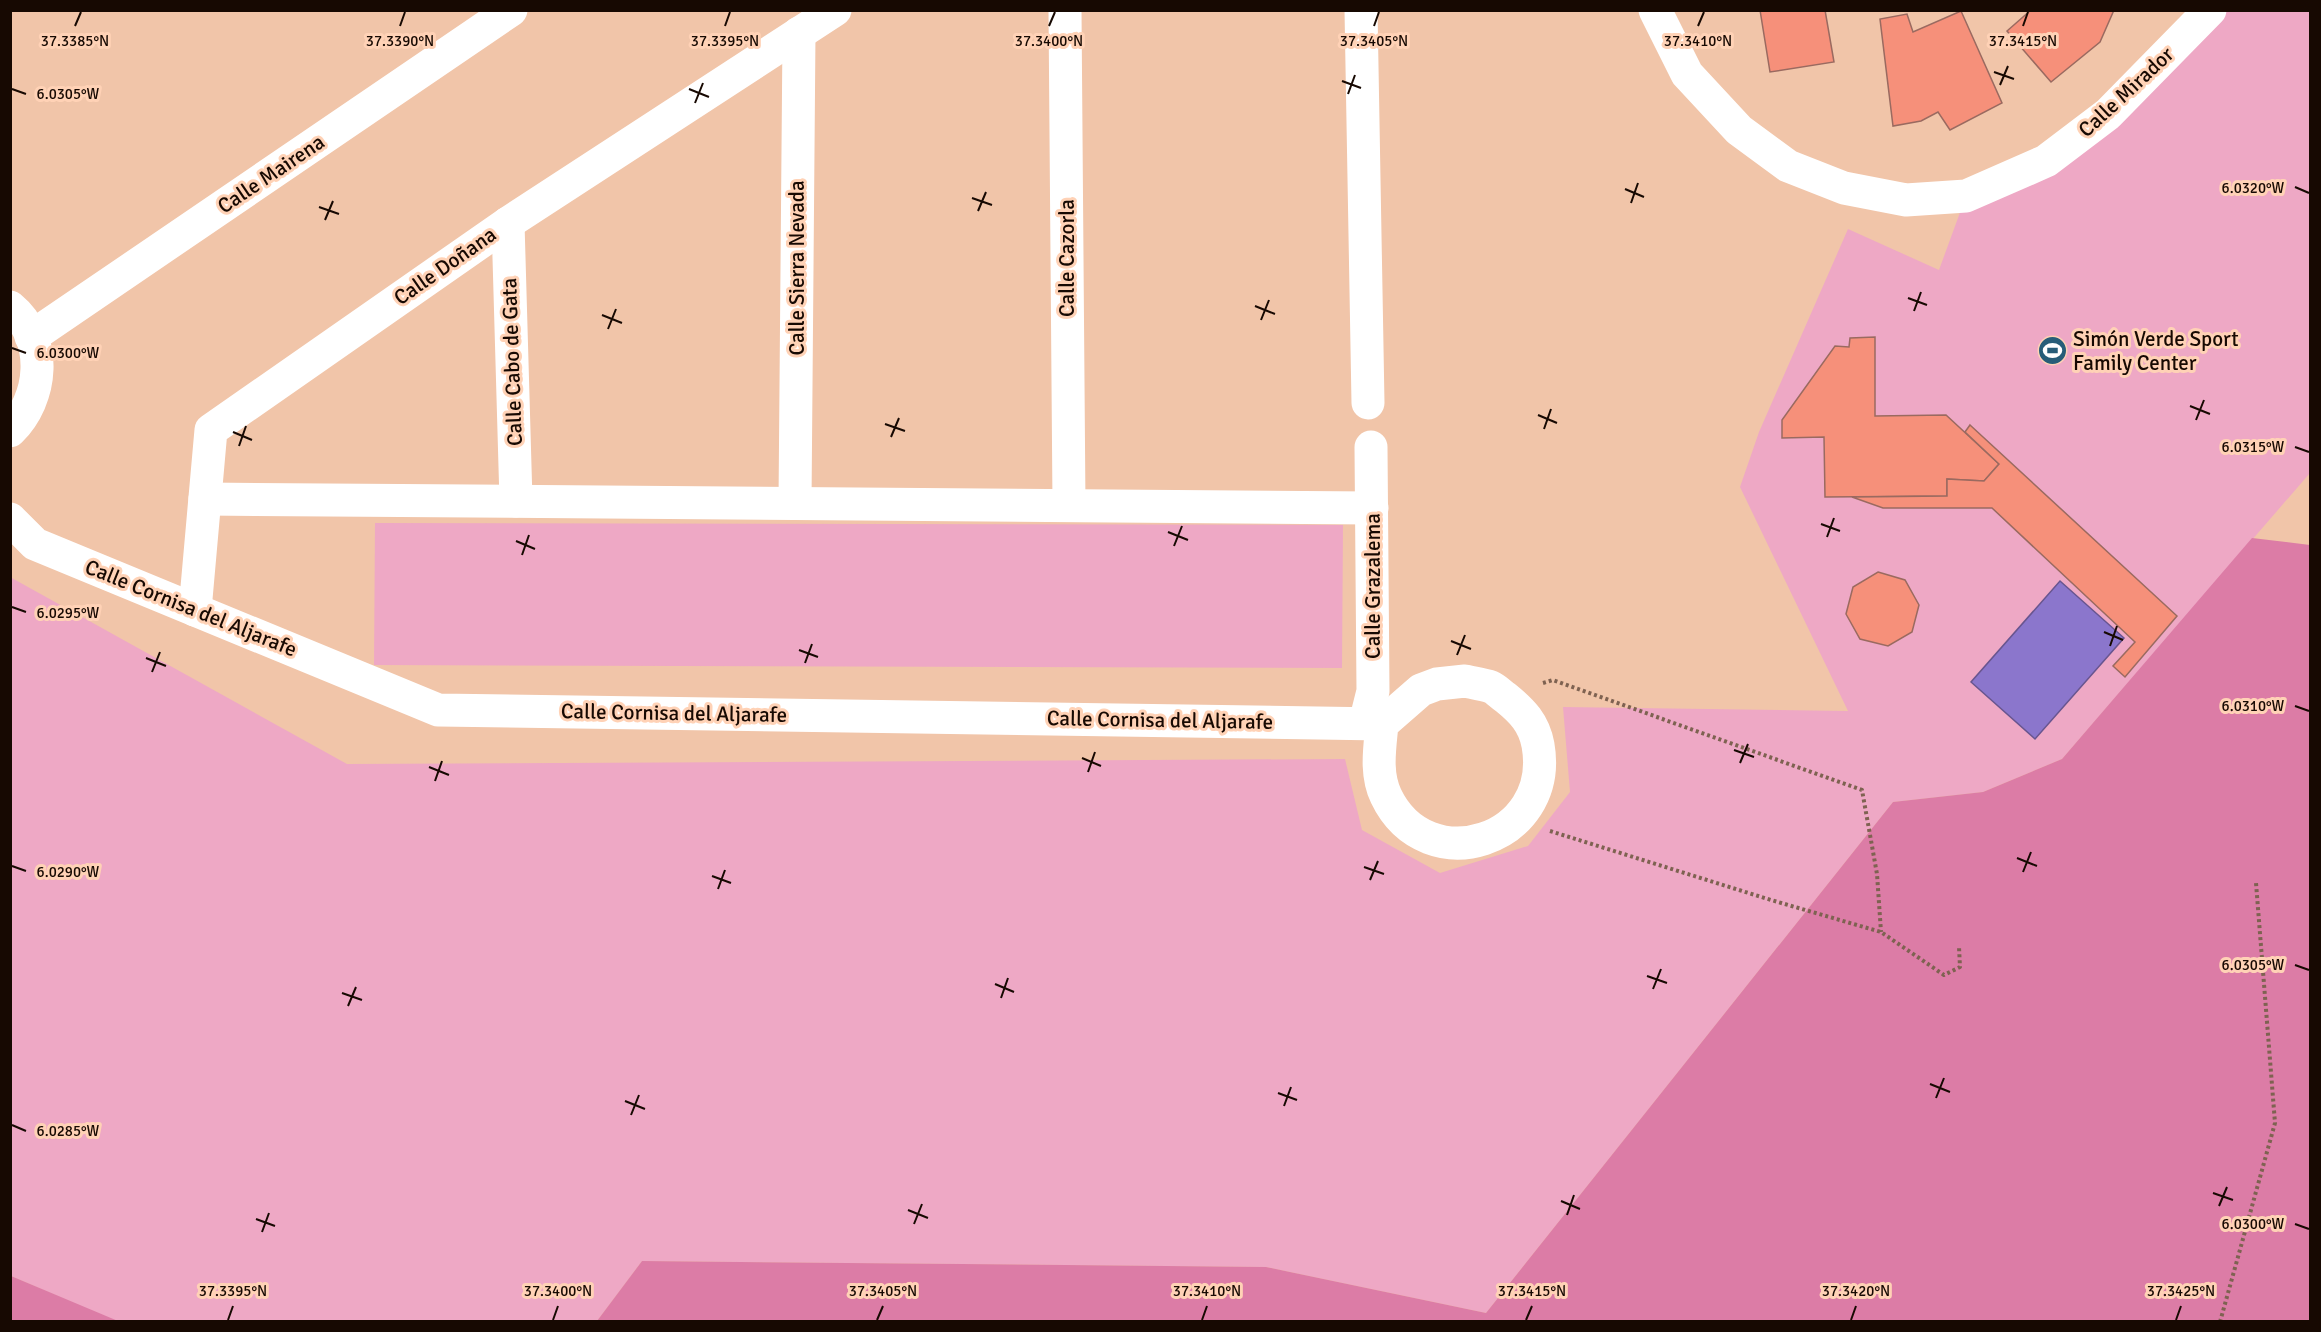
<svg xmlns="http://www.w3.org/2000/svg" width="2321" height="1332" viewBox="0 0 2321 1332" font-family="Signika,sans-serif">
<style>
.green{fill:#eea8c5}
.forest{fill:#dc7ca6}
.water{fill:#8b76cc;stroke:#68558f;stroke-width:1.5}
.building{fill:#f6907a;stroke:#9a6a60;stroke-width:1.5}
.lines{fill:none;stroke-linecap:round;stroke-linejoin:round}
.path{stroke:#7e6251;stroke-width:4;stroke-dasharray:3 3;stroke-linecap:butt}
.street{stroke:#fff;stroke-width:33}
.ticks{fill:none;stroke:#170902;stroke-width:2}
.labels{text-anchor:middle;stroke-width:6;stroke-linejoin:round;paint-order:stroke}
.street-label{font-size:21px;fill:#170902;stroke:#ffd2b6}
.poi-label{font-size:21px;fill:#170902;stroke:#ffd2b6;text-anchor:start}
.ticks-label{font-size:15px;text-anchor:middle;fill:#170902;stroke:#ffd2b6;stroke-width:6;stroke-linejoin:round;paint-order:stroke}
</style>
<rect width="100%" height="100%" fill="#f1c5a9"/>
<g class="green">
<polygon points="2210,11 2310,11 2310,473 2062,759 1983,792 1893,802 1486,1313 1266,1267 642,1261 597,1321 118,1322 11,1276 10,577 347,764 1345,759 1362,830 1440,873 1528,846 1570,792 1563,707 1848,711 1740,487 1759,432 1848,229 1939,270 1966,196 2046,161"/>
<polygon points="375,523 1343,525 1342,668 374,665"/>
</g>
<g class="forest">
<polygon points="2252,538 2310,545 2310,1321 597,1321 642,1261 1266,1267 1486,1313 1893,802 1983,792 2062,759"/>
<polygon points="10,1276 11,1276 118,1321 11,1321"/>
</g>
<polygon class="water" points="2060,581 2124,638 2035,739 1971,682"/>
<g class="building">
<polygon points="1760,10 1825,10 1834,62 1770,72"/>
<polygon points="2031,10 2114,10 2100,42 2051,82 2007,31"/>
<polygon points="1961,11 2002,103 1950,130 1938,112 1921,121 1893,126 1880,19 1907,14 1913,32"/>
<polygon points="1875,337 1875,416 1946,415 1999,464 1984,481 1947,479 1947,496 1825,497 1824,437 1782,438 1782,420 1835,346 1849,347 1850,338"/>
<polygon points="1970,425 2177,616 2125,677 2113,666 2135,642 1992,508 1883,508 1852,497 1947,496 1947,479 1984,481 1999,464 1965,432"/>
<polygon points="1878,572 1905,580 1919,605 1912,632 1888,646 1860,639 1846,614 1853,587"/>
</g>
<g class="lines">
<g class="path">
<polyline points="1543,683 1553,680 1862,790 1877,874 1881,932"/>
<polyline points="1550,831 1771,900 1881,932 1944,975 1960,967 1959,947"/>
<polyline points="2220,1322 2275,1123 2256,883"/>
</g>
<g class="street">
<polyline points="1065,10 1069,505"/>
<polyline points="1361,10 1368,403"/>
<polyline points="1655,10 1687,74 1739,130 1788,166 1844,188 1906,200 1966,196 2046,161 2108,114 2210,10"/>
<polyline points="508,223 516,501"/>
<path d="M10,307c39,32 33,92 0,124"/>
<polyline points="31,337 511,10"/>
<polyline points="205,499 1372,508"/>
<polyline points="795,503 799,33"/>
<polyline points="10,519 35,544 438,710 1382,724"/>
<polyline points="195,610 211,430 508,223 835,10"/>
<path d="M1465,681c8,2 18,3 26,6 5,2 10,8 15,11 16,13 28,25 32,47 17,96 -111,137 -152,51 -11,-23 -6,-49 -4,-72l39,-34 16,-6z"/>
<polyline points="1365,723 1373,691 1371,447"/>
</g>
</g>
<path class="ticks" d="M75,26l6,-14M400,26l5,-14M725,26l5,-14M1049,26l6,-14M1374,26l5,-14M1698,26l6,-14M2023,26l5,-14M1994,72l20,7M1342,81l19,7M2000,85l8,-19M12,89l14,5M689,89l20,8M1348,94l7,-19M695,103l8,-20M2295,187l14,6M1625,189l19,8M972,198l20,7M1631,203l7,-20M319,207l20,7M978,211l8,-19M325,220l8,-19M1908,298l19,7M1255,306l20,8M1914,311l7,-19M602,315l20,8M1261,320l8,-20M608,329l8,-20M12,348l14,5M2190,406l20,8M1538,415l19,8M2196,420l8,-20M885,424l20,7M1544,429l7,-20M233,432l19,8M891,437l8,-19M239,446l7,-20M2295,447l14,5M1821,524l19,7M1168,532l20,8M1827,537l7,-19M516,541l19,8M1174,546l8,-20M522,555l7,-20M12,607l14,5M2104,632l19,8M1451,641l20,8M2110,646l7,-20M799,650l19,7M1457,655l8,-20M146,658l20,8M805,663l7,-19M152,672l8,-20M2295,706l14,5M1734,750l20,7M1082,758l19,8M1740,763l8,-19M429,767l20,8M1088,772l7,-20M435,781l7,-20M2017,858l20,8M12,866l14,5M1364,867l20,7M2023,872l8,-20M712,876l19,7M1370,880l8,-19M718,889l7,-19M2295,965l14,5M1647,976l20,7M995,984l19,8M1653,989l8,-20M342,993l20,7M1001,998l7,-20M348,1006l8,-19M1930,1084l20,8M1278,1093l19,7M1936,1098l8,-20M625,1101l20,8M1284,1106l7,-19M631,1115l8,-20M12,1125l14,6M2213,1193l20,7M1561,1201l19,8M2219,1206l8,-19M908,1210l20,8M1567,1215l7,-20M256,1219l19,7M914,1224l8,-20M2295,1224l14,5M262,1232l7,-19M228,1320l5,-14M553,1320l5,-14M877,1320l6,-14M1202,1320l5,-14M1526,1320l6,-14M1851,1320l5,-14M2176,1320l5,-14"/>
<defs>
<symbol id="stadium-disc" viewBox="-11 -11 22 22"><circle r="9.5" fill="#275d78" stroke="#ffd2b6"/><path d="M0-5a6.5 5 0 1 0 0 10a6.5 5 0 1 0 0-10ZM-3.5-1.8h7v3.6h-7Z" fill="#fff"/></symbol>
</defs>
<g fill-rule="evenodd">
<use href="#stadium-disc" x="2036" y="334" width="33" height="33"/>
</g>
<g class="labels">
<g class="street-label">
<text transform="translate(2126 92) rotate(-43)" y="7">Calle Mirador</text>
<text transform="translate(271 174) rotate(-34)" y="7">Calle Mairena</text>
<text transform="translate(1067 258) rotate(-90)" y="7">Calle Cazorla</text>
<text transform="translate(445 266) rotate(-35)" y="7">Calle Doñana</text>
<text transform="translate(797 268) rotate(-90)" y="7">Calle Sierra Nevada</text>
<text transform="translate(512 362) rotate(-92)" y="7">Calle Cabo de Gata</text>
<text transform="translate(1373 586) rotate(-90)" y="7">Calle Grazalema</text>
<text transform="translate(191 608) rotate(22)" y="7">Calle Cornisa del Aljarafe</text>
<text transform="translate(674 713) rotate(1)" y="7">Calle Cornisa del Aljarafe</text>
<text transform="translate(1160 720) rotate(1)" y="7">Calle Cornisa del Aljarafe</text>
</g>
<g class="poi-label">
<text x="2073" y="346">Simón Verde Sport<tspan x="2073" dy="24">Family Center</tspan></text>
</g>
</g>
<g class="ticks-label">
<text x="725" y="46">37.3395°N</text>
<text x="1374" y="46">37.3405°N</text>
<text x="1698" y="46">37.3410°N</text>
<text x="2023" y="46">37.3415°N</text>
<text x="75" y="46">37.3385°N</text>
<text x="400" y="46">37.3390°N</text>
<text x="1049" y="46">37.3400°N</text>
<text x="68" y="99">6.0305°W</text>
<text x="2253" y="193">6.0320°W</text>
<text x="68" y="358">6.0300°W</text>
<text x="2253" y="452">6.0315°W</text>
<text x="68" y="618">6.0295°W</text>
<text x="2253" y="711">6.0310°W</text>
<text x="68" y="877">6.0290°W</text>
<text x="2253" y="970">6.0305°W</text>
<text x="68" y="1136">6.0285°W</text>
<text x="2253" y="1229">6.0300°W</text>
<text x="233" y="1296">37.3395°N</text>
<text x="558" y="1296">37.3400°N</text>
<text x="883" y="1296">37.3405°N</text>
<text x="1207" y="1296">37.3410°N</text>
<text x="1532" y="1296">37.3415°N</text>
<text x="1856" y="1296">37.3420°N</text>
<text x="2181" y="1296">37.3425°N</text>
</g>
<rect width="2321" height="1332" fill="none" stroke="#170902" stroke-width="24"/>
</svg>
